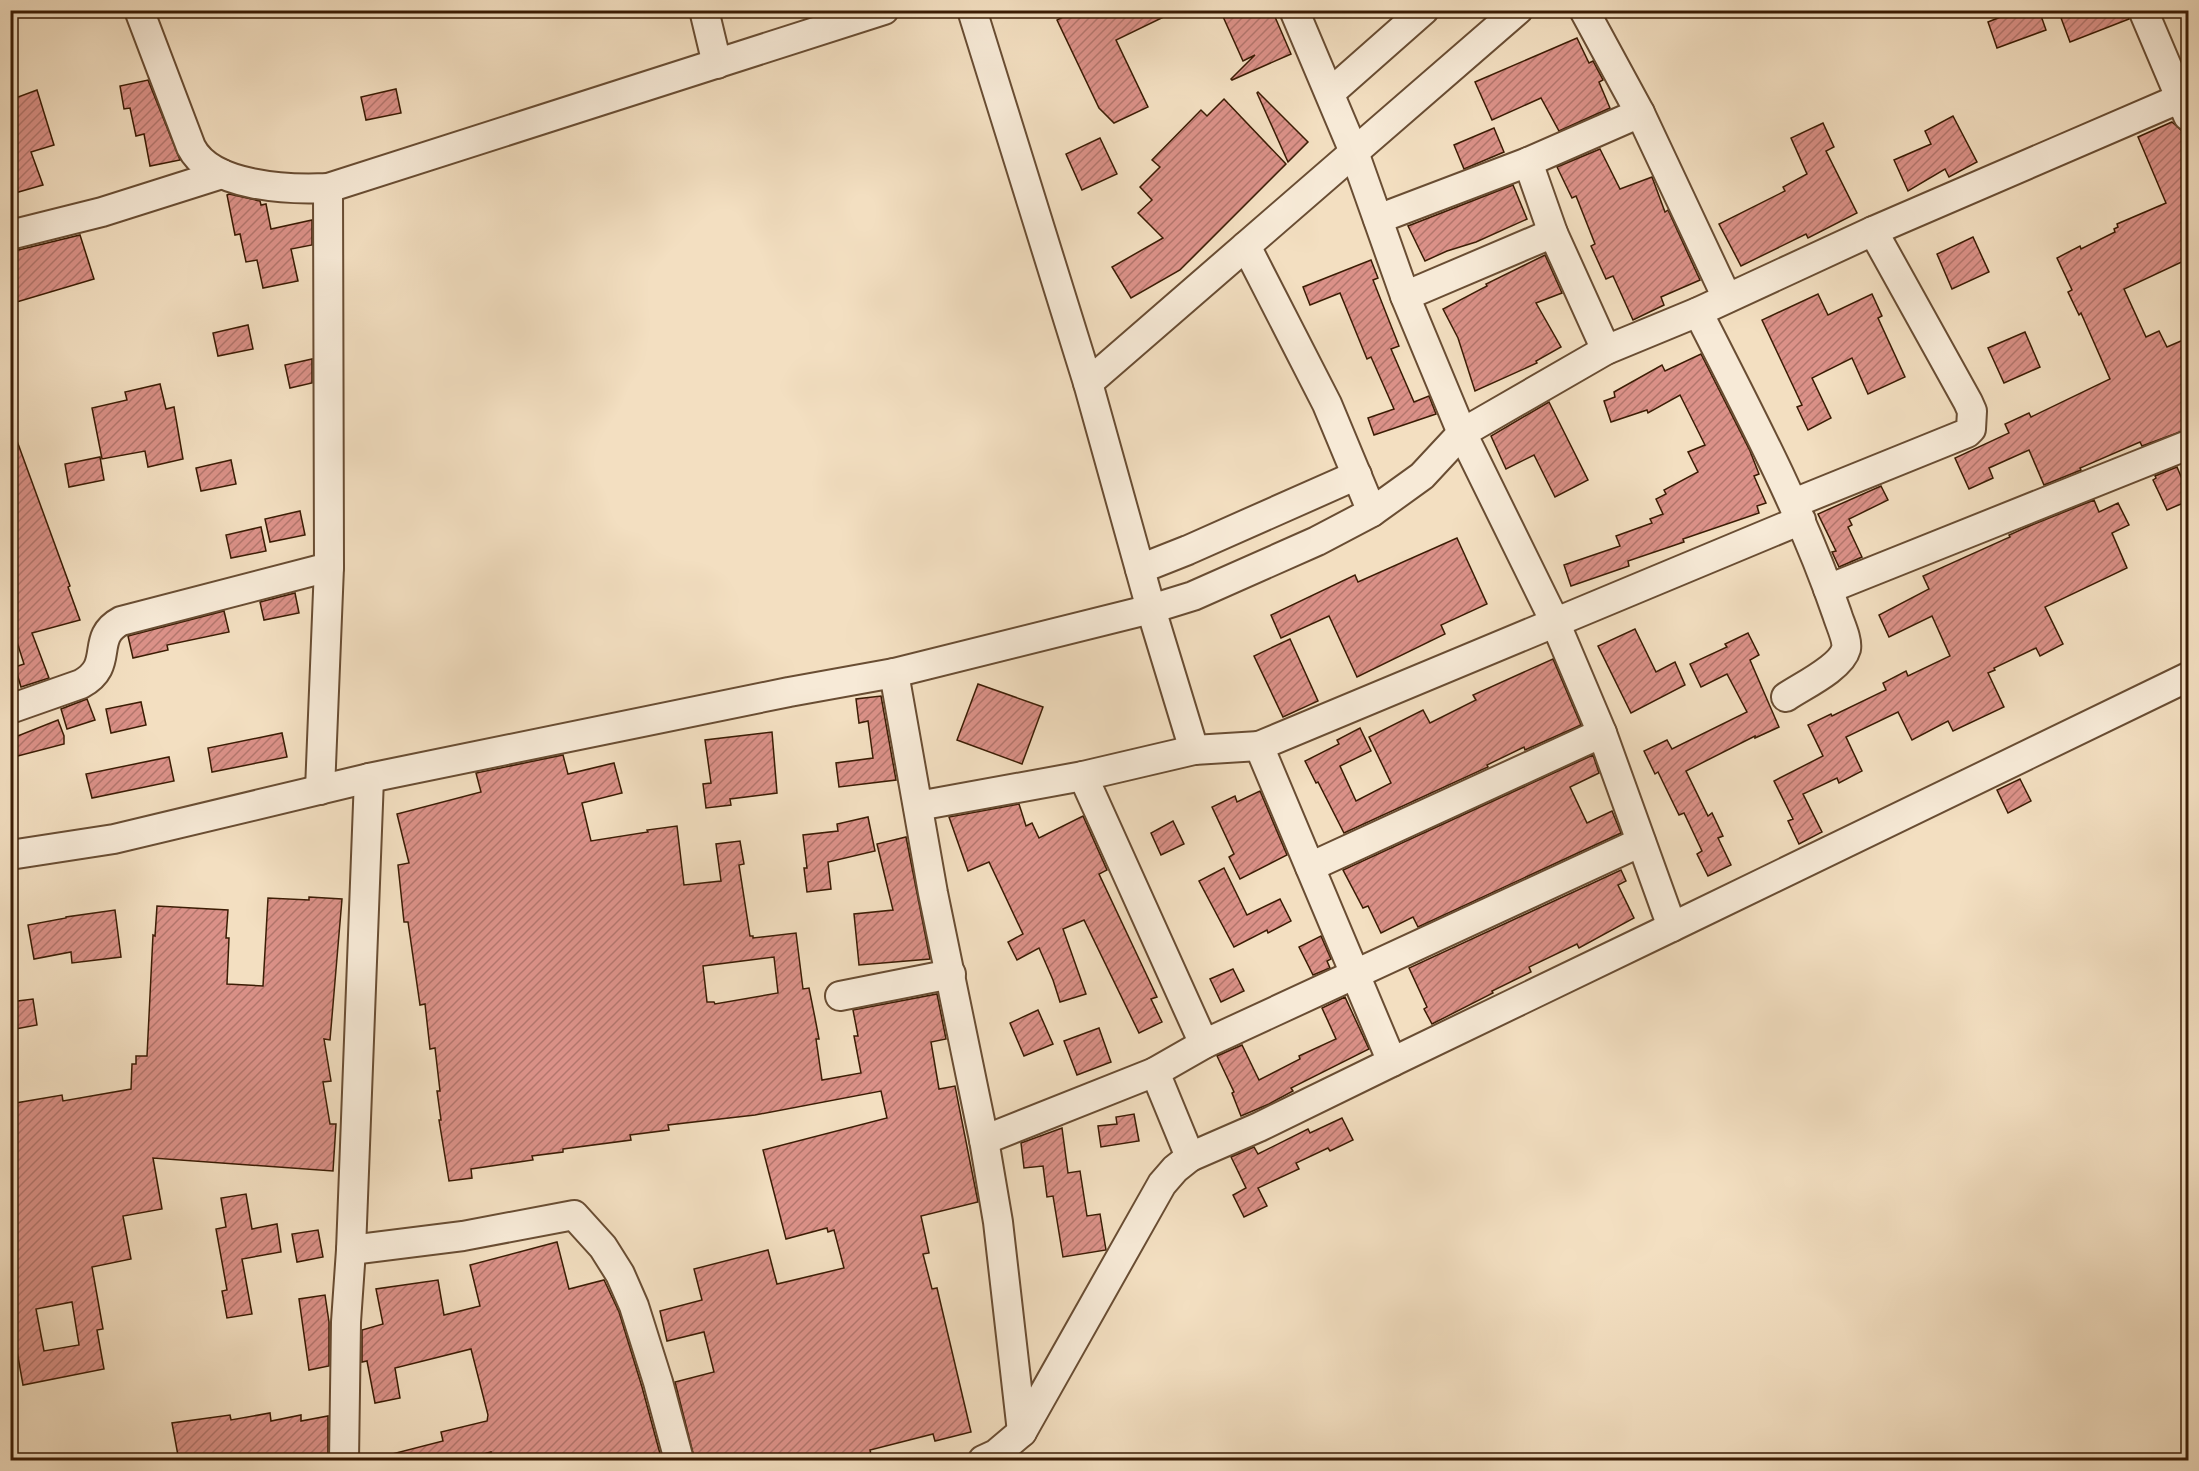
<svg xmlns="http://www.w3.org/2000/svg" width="2199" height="1471" viewBox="0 0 2199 1471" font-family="Cardo,serif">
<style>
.building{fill:url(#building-hatch);stroke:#3b1c04;stroke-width:1.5;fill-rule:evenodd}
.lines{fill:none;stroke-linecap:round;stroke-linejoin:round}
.minor-casing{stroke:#694d33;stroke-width:32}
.minor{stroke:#f7ead7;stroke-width:28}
</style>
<defs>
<pattern id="building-hatch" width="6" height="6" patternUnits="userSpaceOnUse" patternTransform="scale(1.5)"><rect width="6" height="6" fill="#db9188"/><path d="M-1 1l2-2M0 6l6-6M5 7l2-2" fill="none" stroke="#b3766d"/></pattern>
</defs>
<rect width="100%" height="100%" fill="#f3dfc1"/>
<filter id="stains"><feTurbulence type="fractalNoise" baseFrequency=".00333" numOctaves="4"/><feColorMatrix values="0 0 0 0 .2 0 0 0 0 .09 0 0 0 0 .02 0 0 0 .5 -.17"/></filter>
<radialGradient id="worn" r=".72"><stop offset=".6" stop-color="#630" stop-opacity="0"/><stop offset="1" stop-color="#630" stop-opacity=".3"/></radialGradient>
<g class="building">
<polygon points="1076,10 1178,10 1116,40 1148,107 1114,123 1099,108 1057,20"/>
<polygon points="1220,10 1272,10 1291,54 1232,80 1231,79 1255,55 1243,61"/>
<polygon points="2018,10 2039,10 2046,30 1997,48 1988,22"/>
<polygon points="2081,10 2127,10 2129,19 2070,42 2061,18"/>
<polygon points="1577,38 1589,63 1593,61 1603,80 1599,82 1610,108 1559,131 1541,98 1492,120 1475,82"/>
<polygon points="148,80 180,160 150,166 144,134 136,136 130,108 124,109 120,86"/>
<polygon points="396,89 401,113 366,120 361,97"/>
<polygon points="37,90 54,145 31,152 43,185 15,193 10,178 10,100"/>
<polygon points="1258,92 1308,142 1288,162 1257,93"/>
<polygon points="1224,99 1286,164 1180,270 1131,298 1112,267 1163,238 1138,213 1152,200 1140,187 1160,167 1152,160 1201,110 1207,116"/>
<polygon points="1953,116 1977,162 1949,177 1945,169 1908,191 1894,160 1931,144 1925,131"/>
<polygon points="2172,122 2182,131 2188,146 2188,259 2124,289 2146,337 2159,331 2167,347 2188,338 2188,429 2142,446 2140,442 2080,468 2081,470 2044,485 2029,450 1989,468 1993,478 1969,489 1955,458 2009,433 2005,424 2029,413 2031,417 2110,379 2081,313 2079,315 2068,292 2072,290 2057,258 2080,246 2081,249 2115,232 2114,229 2118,227 2117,224 2166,203 2138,137"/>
<polygon points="1823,123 1834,147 1826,151 1857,213 1808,238 1806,234 1741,266 1719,224 1785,191 1783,187 1807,174 1791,138"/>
<polygon points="1494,128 1504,152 1464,169 1454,145"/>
<polygon points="1100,138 1117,174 1082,190 1066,154"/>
<polygon points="1600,149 1620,189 1652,177 1665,212 1668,210 1700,280 1661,297 1664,305 1633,320 1613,276 1606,279 1591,246 1595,244 1576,196 1572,198 1557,167"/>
<polygon points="1513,185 1527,219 1476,242 1447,251 1425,261 1408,226"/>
<polygon points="229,194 260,201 261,205 266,204 271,229 312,220 312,245 291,249 298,281 263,288 257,260 246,262 240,234 235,235 227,195"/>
<polygon points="80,235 94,279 10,304 10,252"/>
<polygon points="1973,237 1989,272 1952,289 1937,254"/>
<polygon points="1545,255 1562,293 1536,303 1561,347 1536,361 1537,363 1475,391 1458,338 1443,309 1487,286 1486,284"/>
<polygon points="1371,260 1378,278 1373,280 1399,346 1391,349 1414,402 1429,396 1436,414 1374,435 1368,418 1394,409 1371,357 1367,359 1340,293 1310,305 1303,287"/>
<polygon points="1818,294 1828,315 1872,294 1882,316 1878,318 1905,377 1868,394 1852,358 1812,378 1831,418 1808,430 1797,407 1802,405 1762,320"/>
<polygon points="248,325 253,349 218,356 213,333"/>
<polygon points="2025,332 2040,367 2004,383 1988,348"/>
<polygon points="1701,354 1750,451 1759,474 1754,476 1766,503 1757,506 1759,513 1683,539 1684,542 1628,561 1629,566 1571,586 1564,565 1620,546 1616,536 1652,523 1650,519 1663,514 1656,499 1666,494 1664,490 1698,472 1688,452 1705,445 1680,395 1648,413 1647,410 1611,422 1604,401 1615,397 1614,392 1662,365 1665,371"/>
<polygon points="312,359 312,383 290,388 285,365"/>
<polygon points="160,384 166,409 174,407 183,459 148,467 145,451 102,459 92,408 127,400 125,392"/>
<polygon points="1549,402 1588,480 1555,497 1534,455 1506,469 1491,436"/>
<polygon points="10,430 13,430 70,586 68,587 80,620 32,633 49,678 21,687 15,667 24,664 10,620"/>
<polygon points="100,457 104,480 69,487 65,464"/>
<polygon points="231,460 236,484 201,491 196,468"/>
<polygon points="2177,467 2188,493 2188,501 2167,510 2153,480 2156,478 2155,476"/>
<polygon points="1881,486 1888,500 1849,519 1852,525 1848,527 1862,557 1839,567 1832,552 1836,551 1818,514"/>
<polygon points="2094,500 2099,512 2118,503 2129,525 2112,533 2127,568 2045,607 2063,644 2040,656 2036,648 1994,668 1995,670 1988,673 2004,707 1953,731 1948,721 1912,740 1898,712 1846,737 1862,771 1839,783 1837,778 1803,794 1822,832 1799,844 1788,821 1793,819 1774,781 1823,756 1808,725 1831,714 1832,716 1886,690 1883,683 1906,671 1908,676 1950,656 1932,616 1889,637 1879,615 1929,589 1923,576 2010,537 2009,535 2027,527"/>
<polygon points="300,511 305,535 270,542 265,519"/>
<polygon points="261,527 266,551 231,558 226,535"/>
<polygon points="1457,538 1487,604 1441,625 1445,634 1357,677 1329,616 1281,638 1271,615 1355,575 1358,582"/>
<polygon points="295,593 299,613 264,620 260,602"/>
<polygon points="224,611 229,632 167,645 168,650 133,658 128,636"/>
<polygon points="1635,629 1656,672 1675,662 1685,685 1631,713 1598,646"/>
<polygon points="1748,633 1759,655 1750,660 1779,727 1755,738 1755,736 1686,771 1708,816 1712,813 1723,836 1718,838 1731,865 1708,876 1697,854 1702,851 1684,813 1679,815 1658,772 1655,774 1644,751 1667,740 1672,749 1747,712 1727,674 1701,687 1690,664 1727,647 1725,644"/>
<polygon points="1290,639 1318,701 1283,717 1254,656"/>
<polygon points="1553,659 1581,725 1525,750 1524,747 1487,765 1488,767 1344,833 1318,782 1316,783 1305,761 1339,744 1337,740 1360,728 1371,751 1340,766 1356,801 1391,783 1369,737 1423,710 1430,723 1476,700 1473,695"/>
<polygon points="978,684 1043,707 1022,764 957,740"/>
<polygon points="881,696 896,780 839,787 836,763 873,758 868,721 859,723 856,699"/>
<polygon points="87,699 95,720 67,729 61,709"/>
<polygon points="141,702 146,725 111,733 106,709"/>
<polygon points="58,720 64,736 64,744 10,758 10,739"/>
<polygon points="772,732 777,793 730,799 731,805 706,808 703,784 711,783 705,740"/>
<polygon points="282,733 287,757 212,772 208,748"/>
<path d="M563,755l5,19 46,-11 8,30 -40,10 9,38 57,-9 -1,-2 30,-4 7,59 37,-4 -5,-37 24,-3 4,23 -5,1 11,71h3v2l43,-5 7,56 6,-1 6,30 4,21h-3l6,41 39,-7 -7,-37h4l-5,-26 84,-16 9,45 -15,3 8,47 16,-3 23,116 -57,14 8,37 -6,1 9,35 5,-1 34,144 -36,9 -2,-7 -63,16 1,4 -26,7h-10l-1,-5 -18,5h-121l-20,-79 39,-10 -10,-40 -37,9 -7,-30 42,-11 -8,-31 74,-19 9,34 67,-16 -10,-38 -6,2 -1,-4 -41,11 -23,-89 124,-32 -6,-27 -126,24 -87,10 1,5 -39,5 1,5 -68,9v3l-31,4 1,4 -62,9 1,9 -23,3 -10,-61h2l-4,-29h3l-5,-43 -5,1 -5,-45 -5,1 -12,-83h-4l-6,-57 11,-2 -12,-49 84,-22 -5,-19zM774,957l4,36 -63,11 -1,-2h-7l-4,-36z"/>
<polygon points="1593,755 1599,773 1570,787 1587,823 1612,811 1621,833 1418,927 1413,917 1381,933 1368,906 1363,908 1343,870"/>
<polygon points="169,757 174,781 92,798 86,774"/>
<polygon points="2020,779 2031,801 2008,813 1997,790"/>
<polygon points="1260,791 1287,855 1240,879 1229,857 1234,854 1212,807 1235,796 1237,802"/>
<polygon points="1019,804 1026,826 1032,823 1039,838 1083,816 1107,870 1099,874 1157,997 1151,999 1162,1022 1139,1033 1084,920 1063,929 1086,994 1060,1002 1053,980 1039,948 1017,960 1008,942 1023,934 989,862 968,871 949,817"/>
<polygon points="868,817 875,851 828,862 831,889 807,892 804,868 807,868 803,835 838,831 837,824"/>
<polygon points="1173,821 1184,844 1161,855 1151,833"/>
<polygon points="906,837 930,959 859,965 854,914 893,910 877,844"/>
<polygon points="1224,868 1247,915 1280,899 1291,921 1268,933 1267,930 1234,947 1199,881"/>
<polygon points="1621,870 1626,881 1618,885 1634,918 1579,948 1577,944 1529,967 1531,972 1492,991 1493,993 1432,1024 1424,1009 1427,1007 1409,968"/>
<path d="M309,897l33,2 -12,141 -6,-1 7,42 -8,1 7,42h6l-3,47 -180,-13 9,51 -39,7 8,43 -39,8 11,62 -6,1 7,39 -81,16 -13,-73v-208l52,-9 1,6 68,-12 1,-25h4v-8h11l6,-121 2,1 2,-30 71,4 -2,28h3l-2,46 36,2 5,-88 41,2zM72,1302l7,43 -35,6 -8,-42z"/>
<polygon points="115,910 121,957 72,963 71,952 34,959 28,925 66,918 66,917"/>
<polygon points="1321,936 1331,959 1327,961 1330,968 1313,975 1299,947"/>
<polygon points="1233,969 1244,991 1221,1002 1210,979"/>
<polygon points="1345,997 1369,1049 1291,1088 1293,1091 1269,1104 1241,1116 1232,1093 1234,1092 1217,1056 1242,1045 1259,1080 1300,1059 1299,1056 1336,1039 1322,1008"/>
<polygon points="33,999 37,1025 10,1030 10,1002"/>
<polygon points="1038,1010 1053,1044 1024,1056 1010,1023"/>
<polygon points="1099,1028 1111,1062 1077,1075 1064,1041"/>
<polygon points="1134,1114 1139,1141 1101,1147 1098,1126 1117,1124 1116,1117"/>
<polygon points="1342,1118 1353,1140 1330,1151 1328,1148 1296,1163 1299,1169 1258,1188 1267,1206 1244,1217 1233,1195 1246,1188 1231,1157 1254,1147 1258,1154 1308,1129 1310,1133"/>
<polygon points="1062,1128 1068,1173 1080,1171 1087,1216 1100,1214 1106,1250 1063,1257 1053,1196 1047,1197 1043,1166 1024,1168 1021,1143"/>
<polygon points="246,1194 252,1229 277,1224 281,1252 242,1259 252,1314 227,1318 222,1291 227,1290 216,1229 226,1227 221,1198"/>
<polygon points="318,1230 323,1257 297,1262 292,1234"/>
<polygon points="557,1242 569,1289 604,1280 605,1282 619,1312 642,1387 662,1461 493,1461 491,1452 458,1461 393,1461 392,1454 443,1441 441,1432 487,1421 488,1415 471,1349 395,1368 400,1398 375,1403 367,1361 362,1362 362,1330 383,1324 376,1289 438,1280 444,1315 480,1306 470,1265"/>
<polygon points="325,1295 329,1322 329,1366 309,1370 299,1299"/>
<polygon points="270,1413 271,1421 301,1415 301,1421 328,1416 328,1461 179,1461 172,1423 230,1415 231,1420"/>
</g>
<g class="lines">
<defs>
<g id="minor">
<path d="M139,10l52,137c20,40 98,43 137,41l556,-178"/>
<polyline points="704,10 717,64"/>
<polyline points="972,10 1088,383 1151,609 1194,750 1259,746"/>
<polyline points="1294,10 1354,152 1405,296 1462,433 1555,622 1602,733 1672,927 2188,677"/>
<polyline points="1584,10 1640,113 1727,298"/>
<polyline points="2143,10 2188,116"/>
<polyline points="1330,93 1424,10"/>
<polyline points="1528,162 1553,233 1606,350"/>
<polyline points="1378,219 1528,162 1640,113"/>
<polyline points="10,235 102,212 222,174"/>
<polyline points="1246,246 1327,404 1372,512"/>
<polyline points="1405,296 1553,233"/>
<path d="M1698,312c50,99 103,197 139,302 3,10 11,26 9,35 -5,19 -44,37 -60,48"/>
<polyline points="1088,383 1518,10"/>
<polyline points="1794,503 1967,433 1971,429 1972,411 1968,402 1873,231"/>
<polyline points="1140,569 1188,550 1357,475"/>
<polyline points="1828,589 2188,445"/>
<polyline points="894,673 933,893 984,1140 998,1222 1022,1432 1162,1184 1175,1169 1190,1157 1259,1127 1392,1062"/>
<path d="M10,709l71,-25c35,-19 8,-46 40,-63l208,-54"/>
<polyline points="1194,750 1083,776 1204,1044"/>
<polyline points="320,790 329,567 328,188"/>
<polyline points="918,806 1083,776"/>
<polyline points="10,855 114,839 369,778 789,692 894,673 1151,609 1193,596 1317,541 1372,512 1422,476 1462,433 1606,350 1698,312 1873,231 2188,95"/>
<polyline points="1310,867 1602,733"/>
<polyline points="1672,927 1392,1062 1259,746 1801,520"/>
<polyline points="840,996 951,974"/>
<polyline points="984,1140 1155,1072"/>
<polyline points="1190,1157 1155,1072 1204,1044 1641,842"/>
<polyline points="351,1250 463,1236 574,1215 603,1247 620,1274 634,1306 658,1382 679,1460"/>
<polyline points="344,1460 346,1322 351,1250 369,778"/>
<polyline points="983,1460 996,1454 1022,1432"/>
</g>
</defs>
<use href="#minor" class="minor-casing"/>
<use href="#minor" class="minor"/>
</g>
<rect width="2199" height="1471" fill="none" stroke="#f3dfc1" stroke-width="36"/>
<rect x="12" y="12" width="2175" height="1447" fill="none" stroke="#3b1c04" stroke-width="3"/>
<rect x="18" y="18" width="2163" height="1435" fill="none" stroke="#3b1c04" stroke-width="1.5"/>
<rect width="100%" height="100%" filter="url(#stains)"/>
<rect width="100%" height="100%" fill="url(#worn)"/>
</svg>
